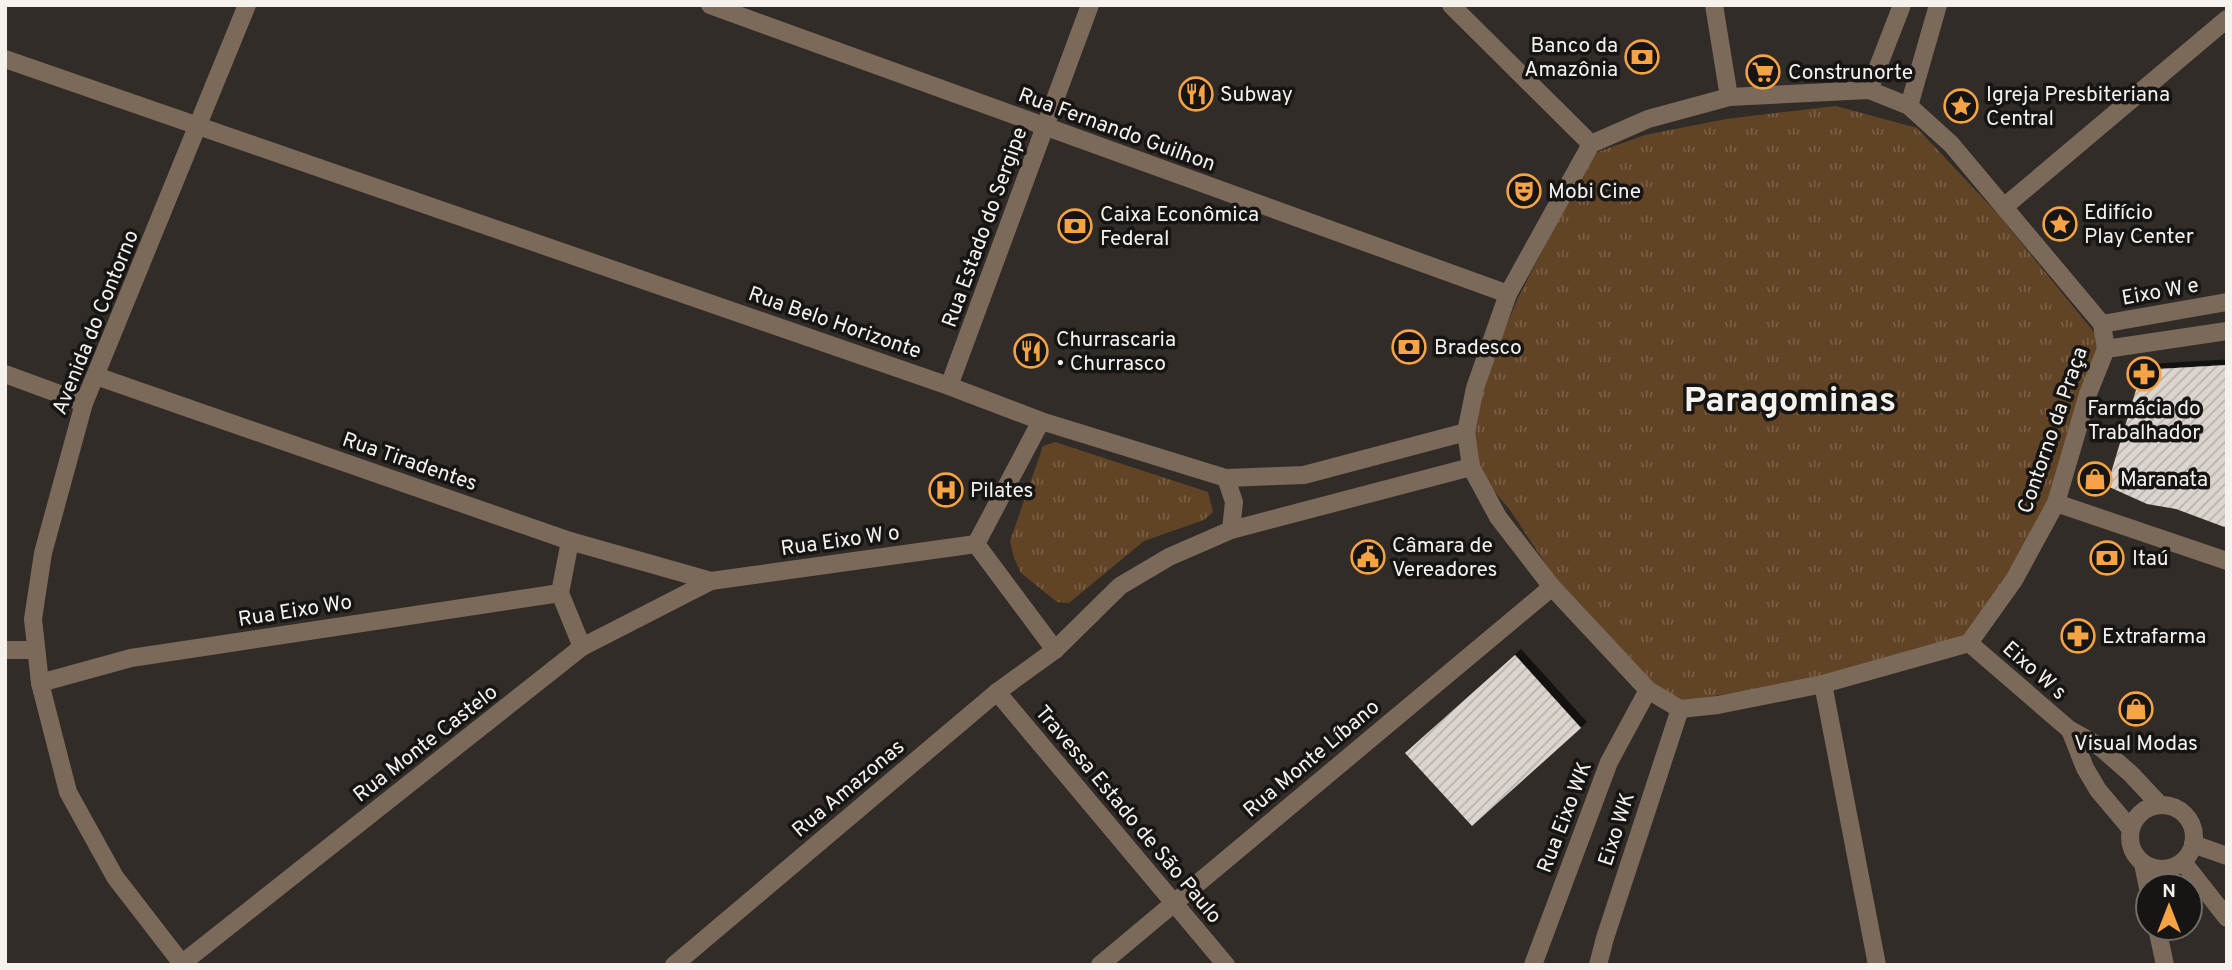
<svg xmlns="http://www.w3.org/2000/svg" width="2232" height="970" viewBox="0 0 2232 970" font-family="Overpass,sans-serif">
<style>
.park{fill:url(#park-tufts)}
.building{fill:url(#building-hatch);filter:url(#shadow)}
.lines{fill:none;stroke-linecap:round;stroke-linejoin:round}
.minor{stroke:#7b6a59;stroke-width:18}
.labels{text-anchor:middle;stroke-width:7;stroke-linejoin:round;paint-order:stroke}
.poi-label{font-size:21px;fill:#f5f2ee;stroke:#171513;text-anchor:start}
.street-label{font-size:21px;fill:#f5f2ee;stroke:#171513}
.town-label{font-size:35px;font-weight:bold;fill:#f5f2ee;stroke:#171513}
</style>
<defs>
<pattern id="park-tufts" width="24" height="20" patternUnits="userSpaceOnUse" patternTransform="scale(1.75)"><rect width="24" height="20" fill="#614425"/><path d="M3 7l-1-3M5 7V3M7 7l1-3M15 17l-1-3M17 17v-4M19 17l1-3" fill="none" stroke="#785f45"/></pattern>
<pattern id="building-hatch" width="6" height="6" patternUnits="userSpaceOnUse" patternTransform="scale(1.75)"><rect width="6" height="6" fill="#dcd5ce"/><path d="M-1 1l2-2M0 6l6-6M5 7l2-2" fill="none" stroke="#b8b2ac"/></pattern>
<filter id="shadow"><feDropShadow dx="6" dy="-6" stdDeviation="0" flood-color="#0009"/></filter>
</defs>
<rect width="100%" height="100%" fill="#312c27"/>
<g class="park">
<polygon points="1836,106 1917,128 1997,213 2102,342 2052,502 1968,641 1808,682 1667,703 1557,581 1510,510 1474,467 1470,433 1479,390 1518,298 1592,154 1645,135 1726,119"/>
<polygon points="1055,442 1208,492 1213,512 1204,520 1144,541 1069,603 1057,602 1021,573 1014,558 1010,541 1043,446"/>
</g>
<g class="building">
<polygon points="2227,365 2227,528 2176,509 2147,504 2107,486 2142,370"/>
<polygon points="1515,655 1581,728 1472,826 1405,753"/>
</g>
<g class="lines">
<g class="minor">
<polyline points="710,5 1508,294"/>
<polyline points="1451,5 1591,144"/>
<polyline points="1714,5 1729,97"/>
<polyline points="5,59 949,386 1041,421 1226,478 1304,475 1466,432"/>
<polygon points="1869,90 1909,106 1951,144 2102,324 2106,349 2088,394 2056,503 2014,580 1969,643 1823,684 1718,705 1680,709 1648,690 1552,587 1498,517 1471,467 1466,432 1475,388 1508,294 1591,144 1648,119 1729,97"/>
<polyline points="1869,90 1902,5"/>
<polyline points="1909,106 1938,5"/>
<polyline points="2004,207 2227,19"/>
<polyline points="2102,324 2227,302"/>
<polyline points="2106,349 2227,331"/>
<polyline points="5,374 84,403"/>
<polyline points="96,376 570,541 711,581"/>
<polyline points="949,386 1090,5"/>
<polyline points="1041,421 976,544 1055,650"/>
<polyline points="1226,478 1234,502 1231,530"/>
<polyline points="2056,503 2227,561"/>
<polyline points="570,541 560,593 582,647"/>
<polyline points="1969,643 2070,730 2099,746 2131,774 2160,805"/>
<polyline points="5,650 36,650"/>
<polyline points="40,683 131,658 560,593"/>
<polyline points="1823,684 1877,965"/>
<polyline points="997,692 1226,965"/>
<polyline points="2070,730 2085,768 2098,790 2130,828"/>
<circle cx="2162" cy="837" r="32"/>
<polyline points="2193,844 2227,856"/>
<polyline points="2183,862 2227,918"/>
<polyline points="2143,864 2148,888"/>
<polyline points="2157,928 2165,965"/>
<polyline points="180,965 582,647 711,581 976,544"/>
<polyline points="183,965 115,877 68,792 40,683 33,619 43,553 84,403 247,5"/>
<polyline points="674,965 997,692 1055,650 1120,586 1169,557 1231,530 1471,467"/>
<polyline points="1100,965 1552,587"/>
<polyline points="1533,965 1609,762 1648,690"/>
<polyline points="1598,965 1605,938 1680,709"/>
</g>
</g>
<defs>
<symbol id="bank-ring" viewBox="-11 -11 22 22"><circle r="9.5" fill="#171513" stroke="#f5a345" stroke-width="1.5"/><path d="M-6-4H6V4H-6ZM0-2.3a2.3 2.3 0 1 0 0 4.6a2.3 2.3 0 1 0 0-4.6Z" fill="#f5a345"/></symbol>
<symbol id="supermarket-ring" viewBox="-11 -11 22 22"><circle r="9.5" fill="#171513" stroke="#f5a345" stroke-width="1.5"/><path d="M-6-5.5h2.5l.6 2H6L4.5 2H-2.5L-4.4-4H-6ZM-1.5 3.2a1.3 1.3 0 1 0 .1 0ZM3 3.2a1.3 1.3 0 1 0 .1 0Z" fill="#f5a345"/></symbol>
<symbol id="restaurant-ring" viewBox="-11 -11 22 22"><circle r="9.5" fill="#171513" stroke="#f5a345" stroke-width="1.5"/><path d="M-5-6h1v4h1v-4h1v4h1v-4h1v5L-1.5 .5V6h-2V.5L-5-1ZM5-6V6H3V1.5H1.5Q1.5-4 5-6Z" fill="#f5a345"/></symbol>
<symbol id="sight-ring" viewBox="-11 -11 22 22"><circle r="9.5" fill="#171513" stroke="#f5a345" stroke-width="1.5"/><path d="M0-6L1.8-2.2L6-1.7L2.9 1.2L3.7 5.4L0 3.3L-3.7 5.4L-2.9 1.2L-6-1.7L-1.8-2.2Z" fill="#f5a345"/></symbol>
<symbol id="theatre-ring" viewBox="-11 -11 22 22"><circle r="9.5" fill="#171513" stroke="#f5a345" stroke-width="1.5"/><path d="M-5-5.5Q0-4 5-5.5V0Q5 5 0 6Q-5 5-5 0ZM-3.3-2.5H-1v1.5H-3.3ZM1-2.5H3.3v1.5H1ZM-2.8 1Q0 5.5 2.8 1Z" fill="#f5a345"/></symbol>
<symbol id="pharmacy-ring" viewBox="-11 -11 22 22"><circle r="9.5" fill="#171513" stroke="#f5a345" stroke-width="1.5"/><path d="M-2-6h4v4h4v4h-4v4h-4v-4h-4v-4h4Z" fill="#f5a345"/></symbol>
<symbol id="shop-ring" viewBox="-11 -11 22 22"><circle r="9.5" fill="#171513" stroke="#f5a345" stroke-width="1.5"/><path d="M-5-2.5h2.3a2.7 3.5 0 0 1 5.4 0H5L5.5 6h-11ZM-1.5-2.5h3a1.5 2.3 0 0 0-3 0Z" fill="#f5a345"/></symbol>
<symbol id="hospital-ring" viewBox="-11 -11 22 22"><circle r="9.5" fill="#171513" stroke="#f5a345" stroke-width="1.5"/><path d="M-5-5h3v3.5h4V-5h3V5h-3V1.5h-4V5h-3Z" fill="#f5a345"/></symbol>
<symbol id="civic-ring" viewBox="-11 -11 22 22"><circle r="9.5" fill="#171513" stroke="#f5a345" stroke-width="1.5"/><path d="M-.6-6.5H3V-4.5H.6V-3L4-1V1h2V6H-6V1h2V-1L-.6-3ZM-1.2 2.5V6h2.4V2.5Z" fill="#f5a345"/></symbol>
</defs>
<g fill-rule="evenodd">
<use href="#bank-ring" x="1623" y="38" width="38" height="38"/>
<use href="#supermarket-ring" x="1744" y="53" width="38" height="38"/>
<use href="#restaurant-ring" x="1177" y="75" width="38" height="38"/>
<use href="#sight-ring" x="1942" y="87" width="38" height="38"/>
<use href="#theatre-ring" x="1505" y="172" width="38" height="38"/>
<use href="#sight-ring" x="2041" y="205" width="38" height="38"/>
<use href="#bank-ring" x="1056" y="207" width="38" height="38"/>
<use href="#bank-ring" x="1390" y="328" width="38" height="38"/>
<use href="#restaurant-ring" x="1012" y="332" width="38" height="38"/>
<use href="#pharmacy-ring" x="2125" y="355" width="38" height="38"/>
<use href="#shop-ring" x="2076" y="460" width="38" height="38"/>
<use href="#hospital-ring" x="927" y="471" width="38" height="38"/>
<use href="#civic-ring" x="1349" y="538" width="38" height="38"/>
<use href="#bank-ring" x="2088" y="539" width="38" height="38"/>
<use href="#pharmacy-ring" x="2059" y="617" width="38" height="38"/>
<use href="#shop-ring" x="2117" y="690" width="38" height="38"/>
</g>
<g class="labels">
<g class="poi-label">
<text x="1618" y="52" text-anchor="end">Banco da<tspan x="1618" dy="24">Amazônia</tspan></text>
<text x="1788" y="79">Construnorte</text>
<text x="1220" y="101">Subway</text>
<text x="1986" y="101">Igreja Presbiteriana<tspan x="1986" dy="24">Central</tspan></text>
<text x="1548" y="198">Mobi Cine</text>
<text x="2084" y="219">Edifício<tspan x="2084" dy="24">Play Center</tspan></text>
<text x="1100" y="221">Caixa Econômica<tspan x="1100" dy="24">Federal</tspan></text>
<text x="1056" y="346">Churrascaria<tspan x="1056" dy="24">• Churrasco</tspan></text>
<text x="1434" y="354">Bradesco</text>
<text x="2144" y="415" text-anchor="middle">Farmácia do<tspan x="2144" dy="24">Trabalhador</tspan></text>
<text x="2120" y="486">Maranata</text>
<text x="970" y="497">Pilates</text>
<text x="1392" y="552">Câmara de<tspan x="1392" dy="24">Vereadores</tspan></text>
<text x="2132" y="565">Itaú</text>
<text x="2102" y="643">Extrafarma</text>
<text x="2136" y="750" text-anchor="middle">Visual Modas</text>
</g>
<g class="street-label">
<text transform="translate(1117 129) rotate(20)" y="7">Rua Fernando Guilhon</text>
<text transform="translate(984 227) rotate(-70)" y="7">Rua Estado do Sergipe</text>
<text transform="translate(2160 291) rotate(-10)" y="7">Eixo W e</text>
<text transform="translate(95 322) rotate(-68)" y="7">Avenida do Contorno</text>
<text transform="translate(835 322) rotate(19)" y="7">Rua Belo Horizonte</text>
<text transform="translate(2052 430) rotate(-71)" y="7">Contorno da Praça</text>
<text transform="translate(410 461) rotate(19)" y="7">Rua Tiradentes</text>
<text transform="translate(840 540) rotate(-8)" y="7">Rua Eixo W o</text>
<text transform="translate(295 610) rotate(-9)" y="7">Rua Eixo Wo</text>
<text transform="translate(2035 670) rotate(41)" y="7">Eixo W s</text>
<text transform="translate(425 743) rotate(-38)" y="7">Rua Monte Castelo</text>
<text transform="translate(1311 758) rotate(-40)" y="7">Rua Monte Líbano</text>
<text transform="translate(848 788) rotate(-40)" y="7">Rua Amazonas</text>
<text transform="translate(1129 814) rotate(50)" y="7">Travessa Estado de São Paulo</text>
<text transform="translate(1564 817) rotate(-69)" y="7">Rua Eixo WK</text>
<text transform="translate(1616 829) rotate(-72)" y="7">Eixo WK</text>
</g>
<g class="town-label">
<text x="1790" y="411">Paragominas</text>
</g>
</g>
<rect width="2232" height="970" fill="none" stroke="#f5f2ee" stroke-width="14"/>
<g transform="translate(2169 907)"><circle r="33" fill="#171513" stroke="#706d6b" stroke-width="2"/>
<path d="M0-5L12 26L0 18L-12 26Z" fill="#f5a345"/>
<text y="-10" font-size="19" font-weight="bold" text-anchor="middle" fill="#f5f2ee">N</text>
</g>
</svg>
